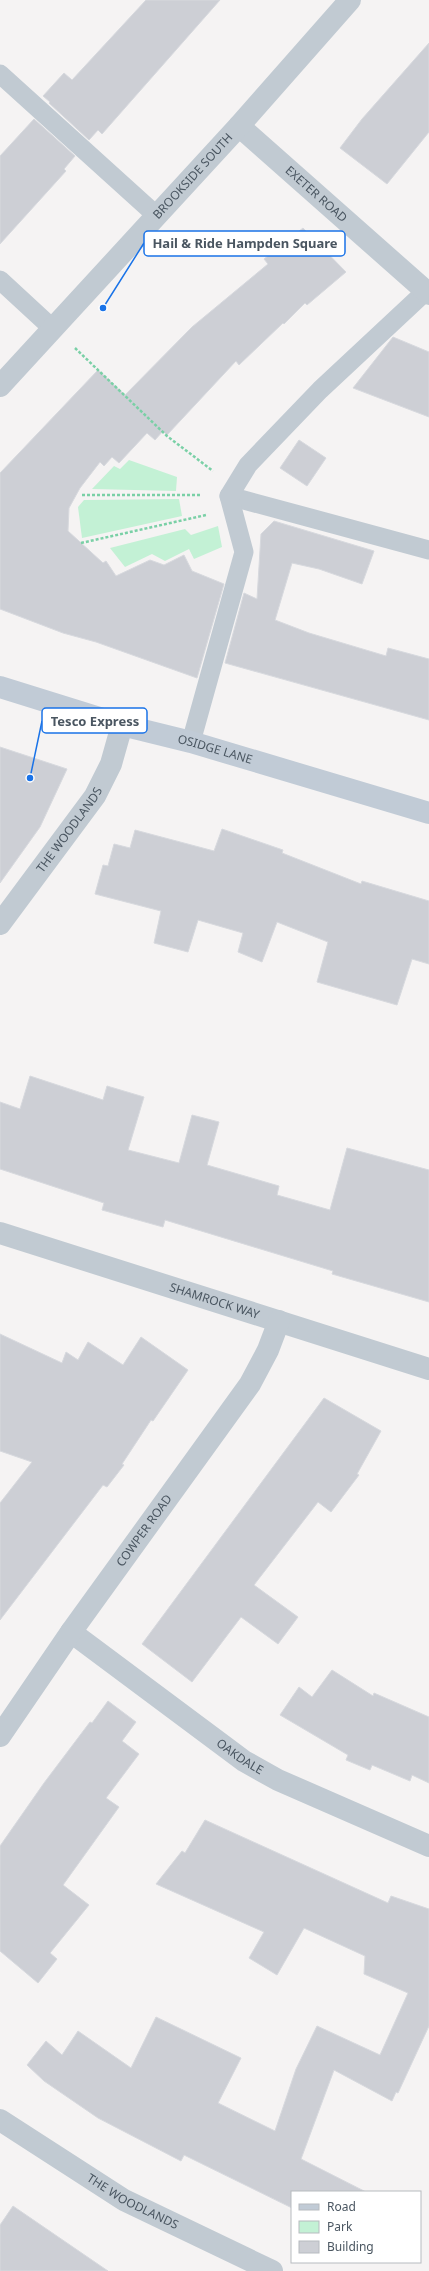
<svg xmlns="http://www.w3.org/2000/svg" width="429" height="2271" viewBox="0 0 429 2271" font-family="'Noto Sans',sans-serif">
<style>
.green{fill:#c3f1d5}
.building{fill:#cdcfd5;stroke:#d7d9de}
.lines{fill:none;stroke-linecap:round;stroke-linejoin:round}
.path{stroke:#7ad0a6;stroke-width:2.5;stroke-dasharray:3 2;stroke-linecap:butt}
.lane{stroke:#c1cad2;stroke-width:19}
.street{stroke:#c1cad2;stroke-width:22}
.secondary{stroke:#c1cbd6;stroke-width:22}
.labels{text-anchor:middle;stroke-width:3;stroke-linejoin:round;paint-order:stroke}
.street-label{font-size:12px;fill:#4a5661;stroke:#fff}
.leader{fill:none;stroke:#1a73e8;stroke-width:1.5}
.callout-dot{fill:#1a73e8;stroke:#fff;stroke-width:1.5}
.callout{fill:#fff;stroke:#1a73e8;stroke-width:1.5}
.callout-label{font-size:13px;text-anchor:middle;font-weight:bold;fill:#4a5661}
</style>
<rect width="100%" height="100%" fill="#f5f3f3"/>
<g class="green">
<polygon points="129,460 177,477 176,491 92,489 114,466 120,469"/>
<polygon points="179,499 182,516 82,538 78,507 84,500"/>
<polygon points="218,526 222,547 194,559 189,549 165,561 152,554 125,567 110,548 185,529 191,535"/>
</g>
<g class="building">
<polygon points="146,0 220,0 102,134 98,130 89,140 49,103 50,102 43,96 64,73 72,80"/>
<polygon points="429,43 429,132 387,184 340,148 362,119"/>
<polygon points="34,119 75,156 64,169 66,171 0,244 0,156"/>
<polygon points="303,228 346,272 307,305 305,303 284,324 283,323 239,365 236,361 167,435 163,431 155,440 147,433 119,463 112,457 104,466 100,462 80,488 69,508 68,531 103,563 106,561 116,576 150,560 164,565 184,555 192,571 224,584 197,678 96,642 63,633 0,609 0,473 98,370 125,395 192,327 268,264 264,259"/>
<polygon points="393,337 429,352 429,417 353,388"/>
<polygon points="299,440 326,458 307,486 280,468"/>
<polygon points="274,521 374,551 362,584 319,569 292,563 275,620 309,633 386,656 388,648 429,659 429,720 225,663 244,593 257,599 261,534"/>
<polygon points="0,747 67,769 40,827 0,883"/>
<polygon points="222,829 283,850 282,853 361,884 362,881 429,901 429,964 412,959 397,1005 317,982 328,942 277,922 262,962 238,952 243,933 198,920 188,952 154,943 161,911 95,894 103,865 108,866 114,844 130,848 135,830 214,851"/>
<polygon points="30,1076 103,1100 107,1086 144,1097 128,1150 179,1163 192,1115 219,1122 207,1165 279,1186 277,1195 330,1210 347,1148 429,1170 429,1302 332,1274 333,1271 165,1220 163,1227 102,1210 104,1203 0,1169 0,1102 20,1109"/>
<polygon points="0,1334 62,1363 66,1352 78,1360 88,1342 123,1365 141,1337 188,1370 153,1421 151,1420 122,1464 124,1465 107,1487 103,1485 0,1620 0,1503 32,1462 0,1451"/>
<polygon points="324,1398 381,1431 357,1474 359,1475 331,1512 318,1502 254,1585 298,1617 278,1644 241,1617 192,1682 142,1644"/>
<polygon points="332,1670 373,1696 374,1693 429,1717 429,1783 412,1775 410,1781 372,1765 370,1770 346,1760 348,1755 280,1715 299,1687 312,1697"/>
<polygon points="108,1701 136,1722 122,1741 139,1754 106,1798 119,1807 63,1885 89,1905 50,1953 57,1959 38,1983 0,1951 0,1846 44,1783 90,1722 92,1723"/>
<polygon points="205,1820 388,1903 391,1896 429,1909 429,2026 398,2093 396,2092 392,2101 334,2070 301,2159 366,2192 292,2192 292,2208 184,2155 181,2161 98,2118 44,2081 27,2065 46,2041 62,2055 78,2031 131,2068 156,2017 241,2058 218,2103 275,2131 296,2069 317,2026 380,2055 408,1993 364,1974 365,1956 304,1928 277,1975 249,1958 264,1932 156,1884 182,1851 185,1853"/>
<polygon points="13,2206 108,2271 0,2271 0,2225"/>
</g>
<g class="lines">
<g class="path">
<polyline points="75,348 167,436 213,471"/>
<polyline points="82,495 202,495"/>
<polyline points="81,543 206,515"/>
</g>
<g class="lane">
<polyline points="0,74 157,216"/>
<polyline points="0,280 52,328"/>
<polyline points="229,496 429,550"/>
<polyline points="191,742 244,552 229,496 248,465 320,390 425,292"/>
</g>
<g class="street">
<path id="s1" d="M239,126l190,168"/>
<path id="s2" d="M0,386l239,-260 111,-126"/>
<path id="s3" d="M0,924l95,-128 16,-32 11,-39"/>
<path id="s4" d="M0,1233l429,136"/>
<path id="s5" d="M71,1632l173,129 34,19 151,66"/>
<path id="s6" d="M0,1736l71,-104 179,-248 18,-34 11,-29"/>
<path id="s7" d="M0,2120l124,80 148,71"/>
</g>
<path class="secondary" id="s8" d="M0,687l122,38 69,17 238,71"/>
</g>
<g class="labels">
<g class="street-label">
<text dy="4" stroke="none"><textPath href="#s2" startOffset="285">BROOKSIDE SOUTH</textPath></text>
<text dy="4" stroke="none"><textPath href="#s1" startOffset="103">EXETER ROAD</textPath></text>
<text dy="4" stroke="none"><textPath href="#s8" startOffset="224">OSIDGE LANE</textPath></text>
<text dy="4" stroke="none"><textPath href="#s3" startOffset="117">THE WOODLANDS</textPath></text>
<text dy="4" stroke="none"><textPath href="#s4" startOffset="225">SHAMROCK WAY</textPath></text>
<text dy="4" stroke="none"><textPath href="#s6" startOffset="251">COWPER ROAD</textPath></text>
<text dy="4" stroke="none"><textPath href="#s5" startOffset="210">OAKDALE</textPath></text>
<text dy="4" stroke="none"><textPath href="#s7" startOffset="156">THE WOODLANDS</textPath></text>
</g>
</g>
<path class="leader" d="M103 308L144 243M30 778L42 721"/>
<g class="callout-dot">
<circle cx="103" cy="308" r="4"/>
<circle cx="30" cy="778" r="4"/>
</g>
<g class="callout">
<rect x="144" y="231" width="201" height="25" rx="4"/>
<rect x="42" y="708" width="105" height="25" rx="4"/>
</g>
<g class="callout-label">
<text x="245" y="248">Hail &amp; Ride Hampden Square</text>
<text x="95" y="726">Tesco Express</text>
</g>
<rect x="291" y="2191" width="130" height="72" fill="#ffffff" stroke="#b7bbc0"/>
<rect x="299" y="2204" width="20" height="6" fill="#c1cbd6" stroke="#b7bbc0"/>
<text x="327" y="2211" font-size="12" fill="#4a5661">Road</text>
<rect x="299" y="2221" width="20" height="12" fill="#c3f1d5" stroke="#b7bbc0"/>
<text x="327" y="2231" font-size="12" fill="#4a5661">Park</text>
<rect x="299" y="2241" width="20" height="12" fill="#cdcfd5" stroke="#b7bbc0"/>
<text x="327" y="2251" font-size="12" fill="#4a5661">Building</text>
</svg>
